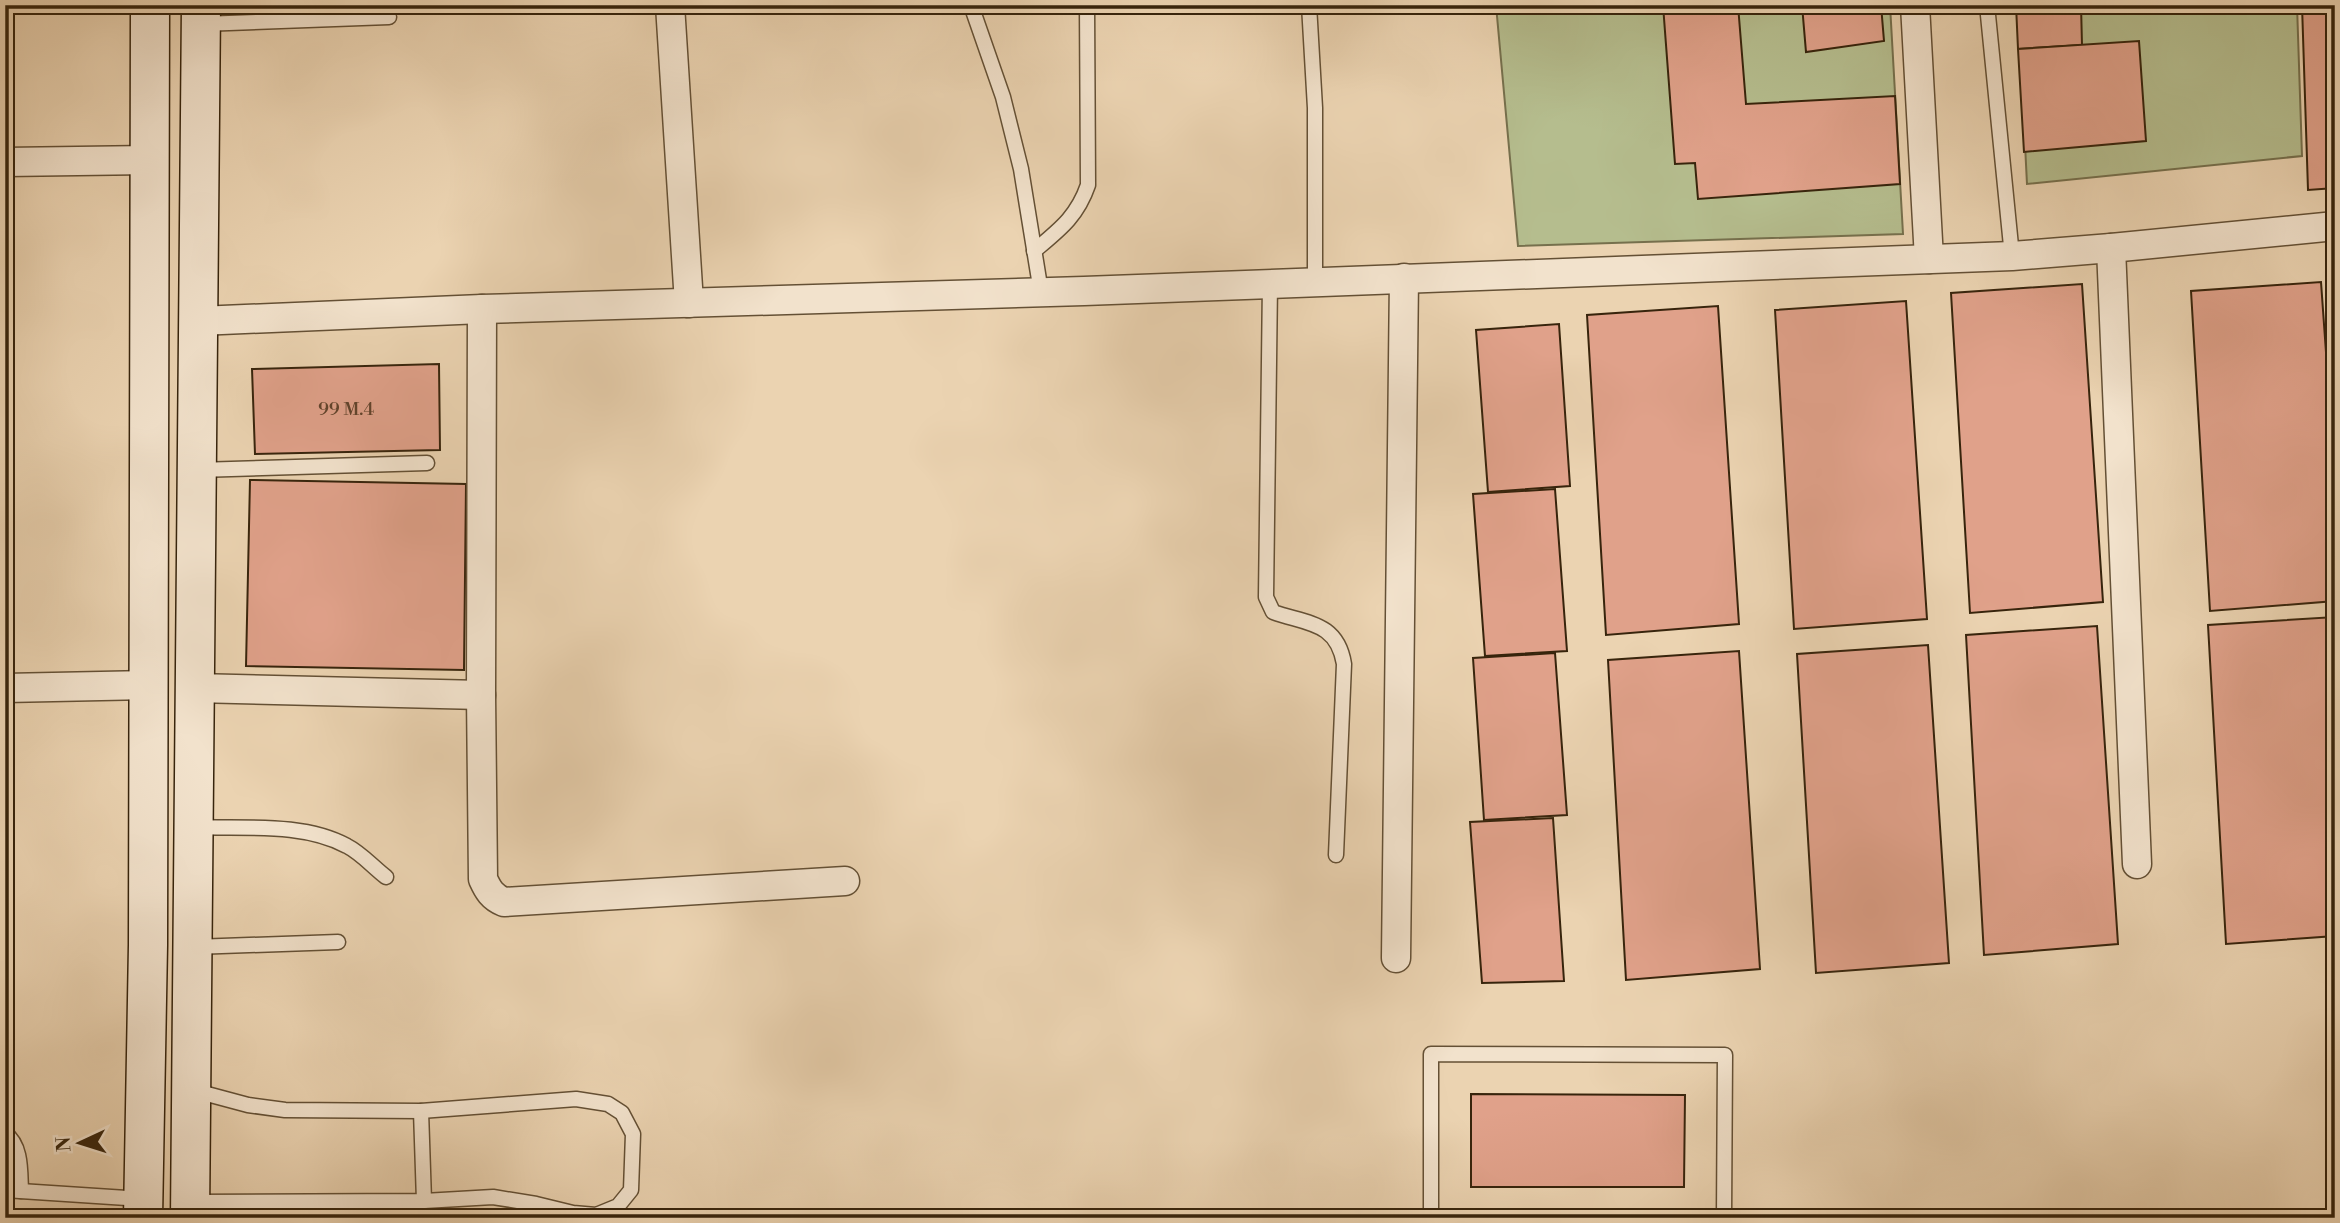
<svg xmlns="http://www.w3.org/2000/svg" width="2340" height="1223" viewBox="0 0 2340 1223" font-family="'Libre Bodoni',serif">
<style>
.green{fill:#b5bd8e;stroke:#76704d;stroke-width:2}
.building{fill:#e0a18a;stroke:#37240c;stroke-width:2}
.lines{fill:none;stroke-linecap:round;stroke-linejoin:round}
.service-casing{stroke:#645035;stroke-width:17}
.minor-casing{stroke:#645035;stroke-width:31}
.secondary-casing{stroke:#37240c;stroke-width:41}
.service{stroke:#f2e2cc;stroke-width:14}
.minor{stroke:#f2e2cc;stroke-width:28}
.secondary{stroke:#f2e2cc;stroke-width:38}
.labels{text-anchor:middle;stroke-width:5;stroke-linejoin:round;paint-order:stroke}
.number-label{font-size:18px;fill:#61432c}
</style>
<rect width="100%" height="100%" fill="#ebd3b1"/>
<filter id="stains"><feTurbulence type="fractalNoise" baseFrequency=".00286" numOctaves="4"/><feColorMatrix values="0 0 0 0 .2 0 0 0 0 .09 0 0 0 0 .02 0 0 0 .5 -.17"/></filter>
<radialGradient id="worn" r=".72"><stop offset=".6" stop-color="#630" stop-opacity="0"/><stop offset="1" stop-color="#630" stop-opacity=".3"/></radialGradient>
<g class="green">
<polygon points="1496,5 1890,5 1903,234 1518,246"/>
<polygon points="2018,5 2297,5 2302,156 2027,184"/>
</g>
<g class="building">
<polygon points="1663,5 1738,5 1746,104 1895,96 1900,184 1698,199 1695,163 1675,164"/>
<polygon points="1802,5 1881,5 1884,41 1806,52"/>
<polygon points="2016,5 2081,5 2082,45 2018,49"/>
<polygon points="2302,5 2335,5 2335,188 2308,190"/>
<polygon points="2139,41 2146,141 2024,152 2018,49"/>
<polygon points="2321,282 2335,479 2335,601 2210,611 2191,291"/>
<polygon points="2082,284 2103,602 1970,613 1951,293"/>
<polygon points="1906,301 1927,619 1794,629 1775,310"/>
<polygon points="1718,306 1739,624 1606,635 1587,315"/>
<polygon points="1559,324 1570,486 1488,492 1476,330"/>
<polygon points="439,364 440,450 255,454 252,369"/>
<polygon points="250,480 466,484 464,670 246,666"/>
<polygon points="1555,489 1567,651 1485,656 1473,494"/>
<polygon points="2335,617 2335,936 2226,944 2208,625"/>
<polygon points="2097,626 2118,944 1984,955 1966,635"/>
<polygon points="1928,645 1949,963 1816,973 1797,654"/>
<polygon points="1739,651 1760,969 1626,980 1608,660"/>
<polygon points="1555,653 1567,815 1484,820 1473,658"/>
<polygon points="1553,818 1564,981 1482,983 1470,822"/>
<polygon points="1471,1094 1685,1095 1684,1187 1471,1187"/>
</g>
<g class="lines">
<defs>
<g id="service">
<polyline points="971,5 1003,97 1021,169 1041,292"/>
<polyline points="1309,5 1315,108 1315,281"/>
<polyline points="1987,5 2012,256"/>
<polyline points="202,24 389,17"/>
<path d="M1034,251c25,-21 43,-34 54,-66l-1,-180"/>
<path d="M1270,283l-4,314 7,15c33,12 64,9 71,52l-8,191"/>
<polyline points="198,470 427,463"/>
<path d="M195,827c48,2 108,-5 152,19 14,7 26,21 39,31"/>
<polyline points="194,947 338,942"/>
<polyline points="421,1111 424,1201"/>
<path d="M5,1133c17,13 15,38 16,58"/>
<polyline points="5,1190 142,1199"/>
<polyline points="191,1202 424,1201 493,1197 536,1204 573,1213 596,1215 618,1206 631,1190 633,1134 622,1113 608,1104 576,1099 421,1111 285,1110 248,1105 192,1090"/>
<polyline points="1431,1218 1431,1054 1725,1055 1724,1218"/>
</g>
<g id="minor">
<polyline points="670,5 689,303"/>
<polyline points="1915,5 1929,259"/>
<polyline points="5,162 150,160"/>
<polyline points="2111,248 2137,864"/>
<path d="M482,309l-1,386 2,184c5,11 9,18 21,23l341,-21"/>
<polyline points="199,321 482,309 1084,291 2012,256 2111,248 2335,226"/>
<polyline points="5,688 149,685"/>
<polyline points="195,688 481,695"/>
<polyline points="1396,958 1404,278"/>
</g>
<g id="secondary">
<polyline points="143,1218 148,945 150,5"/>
<polyline points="190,1218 201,5"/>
</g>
</defs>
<use href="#service" class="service-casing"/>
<use href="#minor" class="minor-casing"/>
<use href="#secondary" class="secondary-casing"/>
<use href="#service" class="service"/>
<use href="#minor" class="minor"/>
<use href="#secondary" class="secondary"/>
</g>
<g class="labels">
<g class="number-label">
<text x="346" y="415">99 M.4</text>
</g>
</g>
<rect width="2340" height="1223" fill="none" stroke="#ebd3b1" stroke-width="28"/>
<rect x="7" y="7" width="2326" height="1209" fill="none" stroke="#37240c" stroke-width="3.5"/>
<rect x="14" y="14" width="2312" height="1195" fill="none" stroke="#37240c" stroke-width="2"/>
<g transform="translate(80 1143) rotate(266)" stroke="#f2e2cc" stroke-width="5" paint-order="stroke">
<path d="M0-5L12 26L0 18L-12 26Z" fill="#37240c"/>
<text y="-10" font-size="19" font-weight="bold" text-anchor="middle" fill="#37240c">N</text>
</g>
<rect width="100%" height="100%" filter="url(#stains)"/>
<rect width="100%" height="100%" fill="url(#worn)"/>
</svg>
